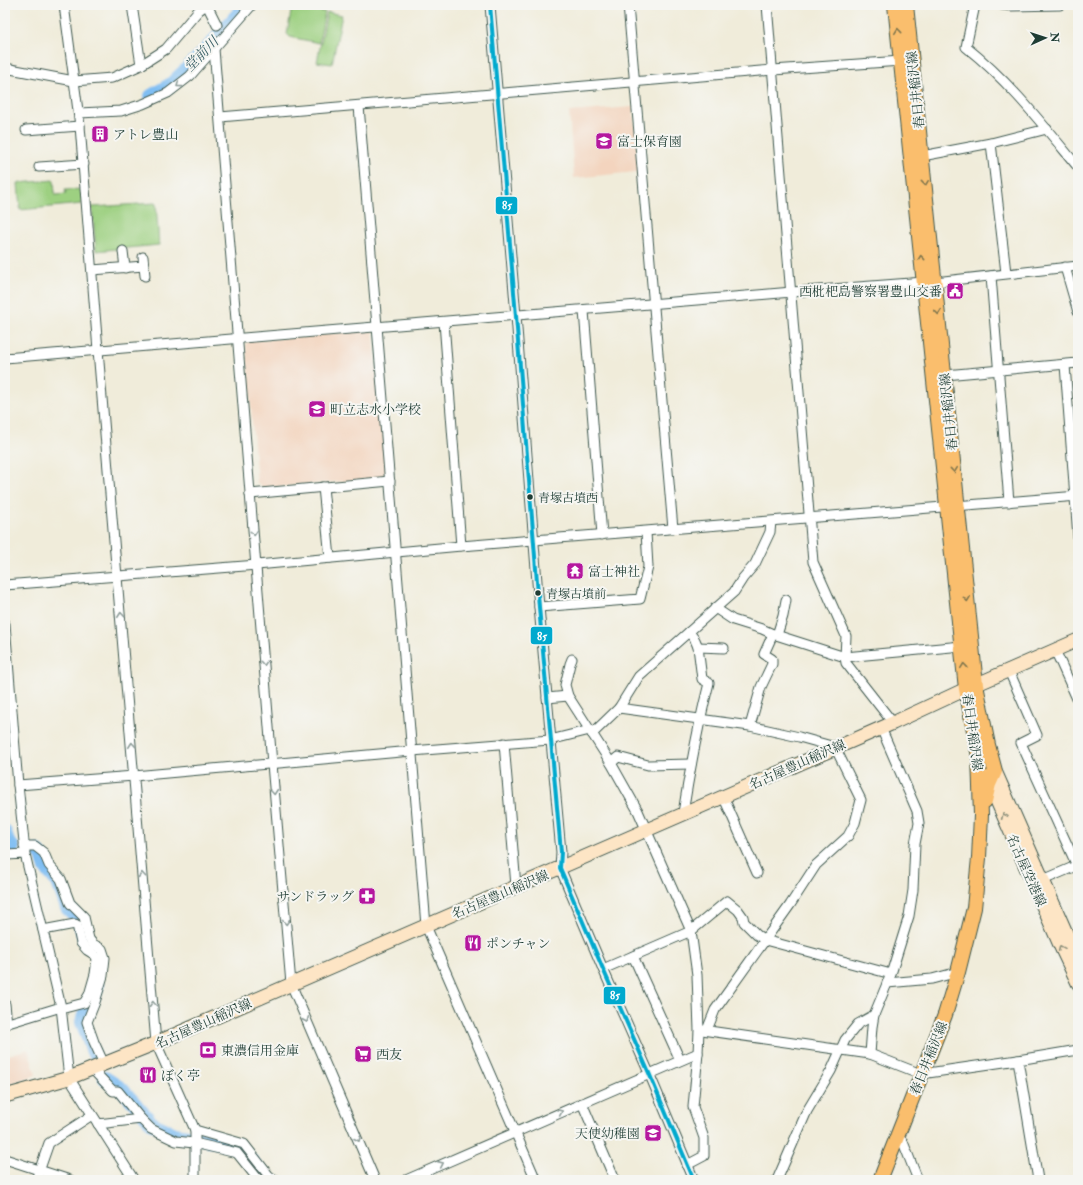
<svg xmlns="http://www.w3.org/2000/svg" width="1083" height="1185" viewBox="0 0 1083 1185" font-family="'IM FELL Double Pica','Noto Serif JP',serif">
<style>
.built{fill:#f3d4be}
.green{fill:#9dd081;stroke:#5e865a}
.lines{fill:none;stroke-linecap:round;stroke-linejoin:round}
.river{stroke:#7fbef3;stroke-width:14}
.minor-casing{stroke:#3e574d;stroke-width:11}
.secondary-casing{stroke:#3e574d;stroke-width:15}
.primary-casing{stroke:#3e574d;stroke-width:16}
.minor{stroke:#fff;stroke-width:9}
.secondary{stroke:#fde5c5;stroke-width:13}
.primary{stroke:#fabe6d;stroke-width:14}
.bus-1-casing{stroke:#f6f6f2;stroke-width:7}
.bus-1{stroke:#00a9ce;stroke-width:4}
.oneway{stroke:#82774e}
.oneway2{stroke:#8f9e9a}
.oneway3{stroke:#8e917c}
.bus-dot{fill:#1f3d34;stroke:#f6f6f2;stroke-width:1.5}
.labels{text-anchor:middle;stroke-width:4;stroke-linejoin:round;paint-order:stroke}
.bus-label{font-size:12px;fill:#1f3d34;stroke:#f6f6f2;text-anchor:start}
.street-label{font-size:13px;fill:#1f3d34;stroke:#f6f6f2}
.poi-label{font-size:13px;fill:#1f3d34;stroke:#f6f6f2;text-anchor:start}
.water-label{font-size:14px;font-style:italic;fill:#375d64;stroke:#f6f6f2}
.line-badge{stroke:#f6f6f2;stroke-width:1.5}
.badge-label{font-size:11px;text-anchor:middle;font-weight:bold;fill:#fff}
</style>
<rect width="100%" height="100%" fill="#f6f6f2"/>
<filter id="ink" filterUnits="userSpaceOnUse"><feTurbulence type="fractalNoise" baseFrequency=".025" numOctaves="2"/><feDisplacementMap in="SourceGraphic" scale="8" xChannelSelector="R" yChannelSelector="G"/><feConvolveMatrix kernelMatrix="1 2 1 2 8 2 1 2 1" color-interpolation-filters="sRGB"/></filter>
<filter id="wash" filterUnits="userSpaceOnUse"><feTurbulence type="fractalNoise" baseFrequency=".012" numOctaves="4" result="noise"/><feDisplacementMap in="SourceGraphic" scale="16" xChannelSelector="R" yChannelSelector="G"/><feGaussianBlur stdDeviation="0.9" result="paint"/><feColorMatrix in="noise" values="0 0 0 0 0 0 0 0 0 0 0 0 0 0 0 0 0 1.4 0 .05"/><feComposite in="paint" operator="in"/></filter>
<g filter="url(#wash)">
<rect width="100%" height="100%" fill="#f0ecda"/>
<g class="built">
<polygon points="633,107 639,170 636,172 574,178 569,112"/>
<polygon points="373,330 387,474 383,478 263,488 257,483 246,344 250,341"/>
<polygon points="28,1049 36,1075 5,1085 5,1056"/>
</g>
<g class="green">
<polygon points="296,5 325,12 319,43 290,37 287,34 292,6"/>
<polygon points="327,12 342,15 332,64 317,62"/>
<polygon points="54,180 55,195 66,194 65,190 81,189 82,204 20,210 18,183"/>
<polygon points="156,203 159,245 96,251 92,207"/>
</g>
<g class="lines">
<g class="river">
<polyline points="151,96 171,84 204,52 246,5"/>
<polyline points="5,832 8,842 13,847"/>
<polyline points="37,851 42,856 46,869 58,883 67,908 79,919 85,940"/>
<polyline points="93,1052 82,1022 85,1011 94,996 97,986"/>
<polyline points="105,1078 122,1089 152,1123 175,1134 206,1139 240,1148 268,1180"/>
</g>
</g>
</g>
<g filter="url(#ink)">
<g class="lines">
<defs>
<g id="minor">
<polyline points="64,5 80,126 98,350 156,1043 195,1130 195,1180"/>
<polyline points="132,5 141,65"/>
<polyline points="207,5 217,25"/>
<polyline points="490,5 516,316 539,607 561,852 560,868 603,969 649,1073 694,1180"/>
<polyline points="628,5 673,529"/>
<polyline points="767,5 813,562 846,636 845,657 846,663 893,723"/>
<path d="M975,5l-9,42c43,34 77,78 112,120"/>
<polyline points="1002,5 1011,6 1060,5"/>
<polyline points="214,49 272,764 291,984 375,1180"/>
<polyline points="5,68 74,81 112,78 141,65 166,49 198,11 206,5"/>
<polyline points="359,106 426,926 536,1180"/>
<polyline points="79,113 121,111 143,104 168,93 190,76 252,5"/>
<polyline points="220,117 773,70 901,61"/>
<polyline points="26,130 80,126"/>
<polyline points="991,143 1006,273"/>
<polyline points="922,156 991,143 1047,129"/>
<polyline points="39,167 84,164"/>
<polyline points="123,251 125,268"/>
<polyline points="143,257 145,276"/>
<polyline points="1065,267 1078,312"/>
<polyline points="92,270 144,266"/>
<polyline points="991,276 1009,502"/>
<polyline points="584,311 602,535"/>
<polyline points="444,322 461,546"/>
<polyline points="5,358 792,292 924,282 935,282 1078,266"/>
<polyline points="1065,365 1078,537"/>
<polyline points="945,375 1078,363"/>
<polyline points="323,487 330,558"/>
<polyline points="250,494 390,481"/>
<polyline points="5,585 257,565 461,546 1078,496"/>
<polyline points="539,607 640,599 648,567 646,532"/>
<polyline points="715,608 733,620 762,629 773,634 845,657 962,646"/>
<polyline points="5,624 18,785 25,851"/>
<polyline points="777,635 783,616 786,600"/>
<polyline points="698,647 724,648"/>
<polyline points="1055,650 1078,701"/>
<polyline points="572,659 570,664 565,685 568,696 611,763 638,811 691,931 697,975 699,1030 698,1053 693,1107 704,1138 704,1156 687,1165"/>
<polyline points="1009,671 1037,735 1021,743 1077,866"/>
<polyline points="547,698 568,696"/>
<polyline points="619,708 750,726 799,737 835,747 861,800 855,823 848,836 816,865 790,905 715,1010 707,1030"/>
<polyline points="750,726 761,687 772,664 772,659 764,654 773,634"/>
<polyline points="881,728 917,811 919,823 915,844 913,890 909,916 891,974 874,1015 872,1027 870,1054 921,1074 1018,1060 1078,1050"/>
<polyline points="592,734 619,708 639,676 734,592 743,578 755,564 770,532 771,522"/>
<polyline points="504,743 516,886"/>
<polyline points="611,763 618,757 648,765 691,764"/>
<polyline points="18,785 134,776 412,751 550,740 590,730"/>
<polyline points="723,796 757,873"/>
<path d="M683,813c7,-44 15,-87 26,-130l-7,-4 -4,-32 -3,-7 -6,-8"/>
<polyline points="24,846 35,846 44,853 49,865 61,879 70,903 84,917 89,939 93,944 102,949 105,958 103,976 95,1002 87,1022 94,1042 104,1064"/>
<polyline points="5,849 7,855 25,854 61,1007 69,1078 134,1180"/>
<polyline points="1043,880 1078,865"/>
<polyline points="43,930 75,924 77,925 81,943 87,950 95,955 97,959 95,974 89,995 84,1003 61,1009"/>
<polyline points="633,956 680,1060"/>
<polyline points="603,969 691,931 727,901 738,910 743,917 744,922 757,935 765,940 891,974"/>
<polyline points="887,983 932,979 958,972"/>
<polyline points="5,1004 7,1024"/>
<polyline points="5,1024 61,1007"/>
<polyline points="702,1030 870,1054"/>
<polyline points="1018,1060 1038,1180"/>
<polyline points="92,1069 113,1091 118,1091 141,1119 151,1129 176,1141 194,1143 237,1153 257,1178 260,1180"/>
<polyline points="582,1103 615,1180"/>
<polyline points="98,1124 141,1119"/>
<polyline points="195,1130 244,1144 269,1176 276,1180"/>
<polyline points="897,1136 903,1142 918,1180"/>
<polyline points="5,1159 70,1180"/>
<polyline points="36,1180 49,1143 92,1115"/>
<polyline points="406,1180 698,1053"/>
<polyline points="777,1180 807,1111 831,1071 845,1040 858,1024 874,1015"/>
</g>
<g id="secondary">
<polyline points="995,771 1078,960"/>
<polyline points="987,778 1060,945 1078,983"/>
<polyline points="5,1096 69,1078 156,1043 893,723 966,689 1078,640"/>
</g>
<g id="primary">
<polyline points="906,5 976,685 988,745 995,771 989,784 985,801"/>
<polyline points="880,1180 945,1015 958,972 974,908 979,858 981,815 979,757 966,689 895,5"/>
</g>
</defs>
<use href="#minor" class="minor-casing"/>
<use href="#secondary" class="secondary-casing"/>
<use href="#primary" class="primary-casing"/>
<use href="#minor" class="minor"/>
<use href="#secondary" class="secondary"/>
<use href="#primary" class="primary"/>
<defs>
<polyline id="bus-1" points="490,5 516,316 539,607 561,852 560,868 603,969 649,1073 694,1180"/>
</defs>
<use href="#bus-1" class="bus-1-casing"/>
<use href="#bus-1" class="bus-1"/>
</g>
<defs><path id="oneway-chevron" d="M-2-3.5L2.5 0L-2 3.5" fill="none" stroke-width="1.6" stroke-linecap="round" stroke-linejoin="round"/></defs>
<g class="oneway">
<use href="#oneway-chevron" transform="translate(898 31) rotate(-96)"/>
<use href="#oneway-chevron" transform="translate(925 183) rotate(84)"/>
<use href="#oneway-chevron" transform="translate(921 258) rotate(-96)"/>
<use href="#oneway-chevron" transform="translate(938 312) rotate(84)"/>
<use href="#oneway-chevron" transform="translate(954 470) rotate(84)"/>
<use href="#oneway-chevron" transform="translate(967 599) rotate(84)"/>
<use href="#oneway-chevron" transform="translate(964 666) rotate(-96)"/>
</g>
<g class="oneway2">
<use href="#oneway-chevron" transform="translate(179 85) rotate(143)"/>
<use href="#oneway-chevron" transform="translate(254 533) rotate(85)"/>
<use href="#oneway-chevron" transform="translate(121 615) rotate(-95)"/>
<use href="#oneway-chevron" transform="translate(264 663) rotate(86)"/>
<use href="#oneway-chevron" transform="translate(132 745) rotate(-95)"/>
<use href="#oneway-chevron" transform="translate(274 792) rotate(85)"/>
<use href="#oneway-chevron" transform="translate(142 875) rotate(-95)"/>
<use href="#oneway-chevron" transform="translate(286 922) rotate(85)"/>
<use href="#oneway-chevron" transform="translate(153 1004) rotate(-95)"/>
<use href="#oneway-chevron" transform="translate(306 1020) rotate(67)"/>
<use href="#oneway-chevron" transform="translate(560 1112) rotate(-24)"/>
<use href="#oneway-chevron" transform="translate(358 1139) rotate(67)"/>
<use href="#oneway-chevron" transform="translate(441 1164) rotate(-24)"/>
</g>
<g class="oneway3">
<use href="#oneway-chevron" transform="translate(1004 816) rotate(-114)"/>
<use href="#oneway-chevron" transform="translate(1061 948) rotate(-114)"/>
</g>
</g>
<defs>
<symbol id="building-square" viewBox="-11 -11 22 22"><rect x="-9" y="-9" width="18" height="18" rx="4" fill="#b5179e" stroke="#f6f6f2"/><path d="M-4-6H4V6H1V3H-1V6H-4ZM-2.5-4.3h1.7v1.8h-1.7ZM.8-4.3h1.7v1.8H.8ZM-2.5-1h1.7V.8h-1.7ZM.8-1h1.7V.8H.8Z" fill="#fff"/></symbol>
<symbol id="school-square" viewBox="-11 -11 22 22"><rect x="-9" y="-9" width="18" height="18" rx="4" fill="#b5179e" stroke="#f6f6f2"/><path d="M0-5L7-2L0 1L-7-2ZM-4 1L0 2.5L4 1V4Q0 6-4 4Z" fill="#fff"/></symbol>
<symbol id="civic-square" viewBox="-11 -11 22 22"><rect x="-9" y="-9" width="18" height="18" rx="4" fill="#b5179e" stroke="#f6f6f2"/><path d="M-.6-6.5H3V-4.5H.6V-3L4-1V1h2V6H-6V1h2V-1L-.6-3ZM-1.2 2.5V6h2.4V2.5Z" fill="#fff"/></symbol>
<symbol id="temple-square" viewBox="-11 -11 22 22"><rect x="-9" y="-9" width="18" height="18" rx="4" fill="#b5179e" stroke="#f6f6f2"/><path d="M0-6L5-2H3V0L6.5 2.5H4V6H1.5V3h-3V6H-4V2.5H-6.5L-3 0V-2H-5Z" fill="#fff"/></symbol>
<symbol id="pharmacy-square" viewBox="-11 -11 22 22"><rect x="-9" y="-9" width="18" height="18" rx="4" fill="#b5179e" stroke="#f6f6f2"/><path d="M-2-6h4v4h4v4h-4v4h-4v-4h-4v-4h4Z" fill="#fff"/></symbol>
<symbol id="restaurant-square" viewBox="-11 -11 22 22"><rect x="-9" y="-9" width="18" height="18" rx="4" fill="#b5179e" stroke="#f6f6f2"/><path d="M-5-6h1v4h1v-4h1v4h1v-4h1v5L-1.5 .5V6h-2V.5L-5-1ZM5-6V6H3V1.5H1.5Q1.5-4 5-6Z" fill="#fff"/></symbol>
<symbol id="bank-square" viewBox="-11 -11 22 22"><rect x="-9" y="-9" width="18" height="18" rx="4" fill="#b5179e" stroke="#f6f6f2"/><path d="M-6-4H6V4H-6ZM0-2.3a2.3 2.3 0 1 0 0 4.6a2.3 2.3 0 1 0 0-4.6Z" fill="#fff"/></symbol>
<symbol id="supermarket-square" viewBox="-11 -11 22 22"><rect x="-9" y="-9" width="18" height="18" rx="4" fill="#b5179e" stroke="#f6f6f2"/><path d="M-6-5.5h2.5l.6 2H6L4.5 2H-2.5L-4.4-4H-6ZM-1.5 3.2a1.3 1.3 0 1 0 .1 0ZM3 3.2a1.3 1.3 0 1 0 .1 0Z" fill="#fff"/></symbol>
</defs>
<g fill-rule="evenodd">
<use href="#building-square" x="90" y="124" width="20" height="20"/>
<use href="#school-square" x="594" y="131" width="20" height="20"/>
<use href="#civic-square" x="945" y="281" width="20" height="20"/>
<use href="#school-square" x="307" y="399" width="20" height="20"/>
<use href="#temple-square" x="565" y="561" width="20" height="20"/>
<use href="#pharmacy-square" x="357" y="886" width="20" height="20"/>
<use href="#restaurant-square" x="463" y="933" width="20" height="20"/>
<use href="#bank-square" x="198" y="1040" width="20" height="20"/>
<use href="#supermarket-square" x="353" y="1044" width="20" height="20"/>
<use href="#restaurant-square" x="138" y="1065" width="20" height="20"/>
<use href="#school-square" x="643" y="1123" width="20" height="20"/>
</g>
<g class="bus-dot">
<circle cx="530" cy="497" r="3.5"/>
<circle cx="538" cy="593" r="3.5"/>
</g>
<g class="labels">
<g class="bus-label">
<text x="538" y="502">青塚古墳西</text>
<text x="546" y="598">青塚古墳前</text>
</g>
<g class="street-label">
<text transform="translate(915 90) rotate(-96)" y="5">春日井稲沢線</text>
<text transform="translate(948 412) rotate(-96)" y="5">春日井稲沢線</text>
<text transform="translate(973 732) rotate(82)" y="5">春日井稲沢線</text>
<text transform="translate(797 764) rotate(-24)" y="5">名古屋豊山稲沢線</text>
<text transform="translate(1027 870) rotate(66)" y="5">名古屋空港線</text>
<text transform="translate(500 894) rotate(-23)" y="5">名古屋豊山稲沢線</text>
<text transform="translate(203 1023) rotate(-24)" y="5">名古屋豊山稲沢線</text>
<text transform="translate(928 1058) rotate(-68)" y="5">春日井稲沢線</text>
</g>
<g class="poi-label">
<text x="113" y="139">アトレ豊山</text>
<text x="617" y="146">富士保育園</text>
<text x="942" y="296" text-anchor="end">西枇杷島警察署豊山交番</text>
<text x="330" y="414">町立志水小学校</text>
<text x="588" y="576">富士神社</text>
<text x="354" y="901" text-anchor="end">サンドラッグ</text>
<text x="486" y="948">ポンチャン</text>
<text x="221" y="1055">東濃信用金庫</text>
<text x="376" y="1059">西友</text>
<text x="161" y="1080">ぼく亭</text>
<text x="640" y="1138" text-anchor="end">天使幼稚園</text>
</g>
<g class="water-label">
<text transform="translate(201 54) rotate(-46)" y="5">堂前川</text>
</g>
</g>
<g class="line-badge">
<rect x="495" y="196" width="23" height="19" rx="4" fill="#00a9ce"/>
<rect x="530" y="626" width="23" height="19" rx="4" fill="#00a9ce"/>
<rect x="603" y="986" width="23" height="19" rx="4" fill="#00a9ce"/>
</g>
<g class="badge-label">
<text x="507" y="209">85</text>
<text x="542" y="640">85</text>
<text x="615" y="999">85</text>
</g>
<rect width="1083" height="1185" fill="none" stroke="#f6f6f2" stroke-width="20"/>
<g transform="translate(1045 38) rotate(87)" stroke="#f6f6f2" stroke-width="3" paint-order="stroke">
<path d="M0-3L7 15L0 10L-7 15Z" fill="#1f3d34"/>
<text y="-6" font-size="11" font-weight="bold" text-anchor="middle" fill="#1f3d34">N</text>
</g>
</svg>
